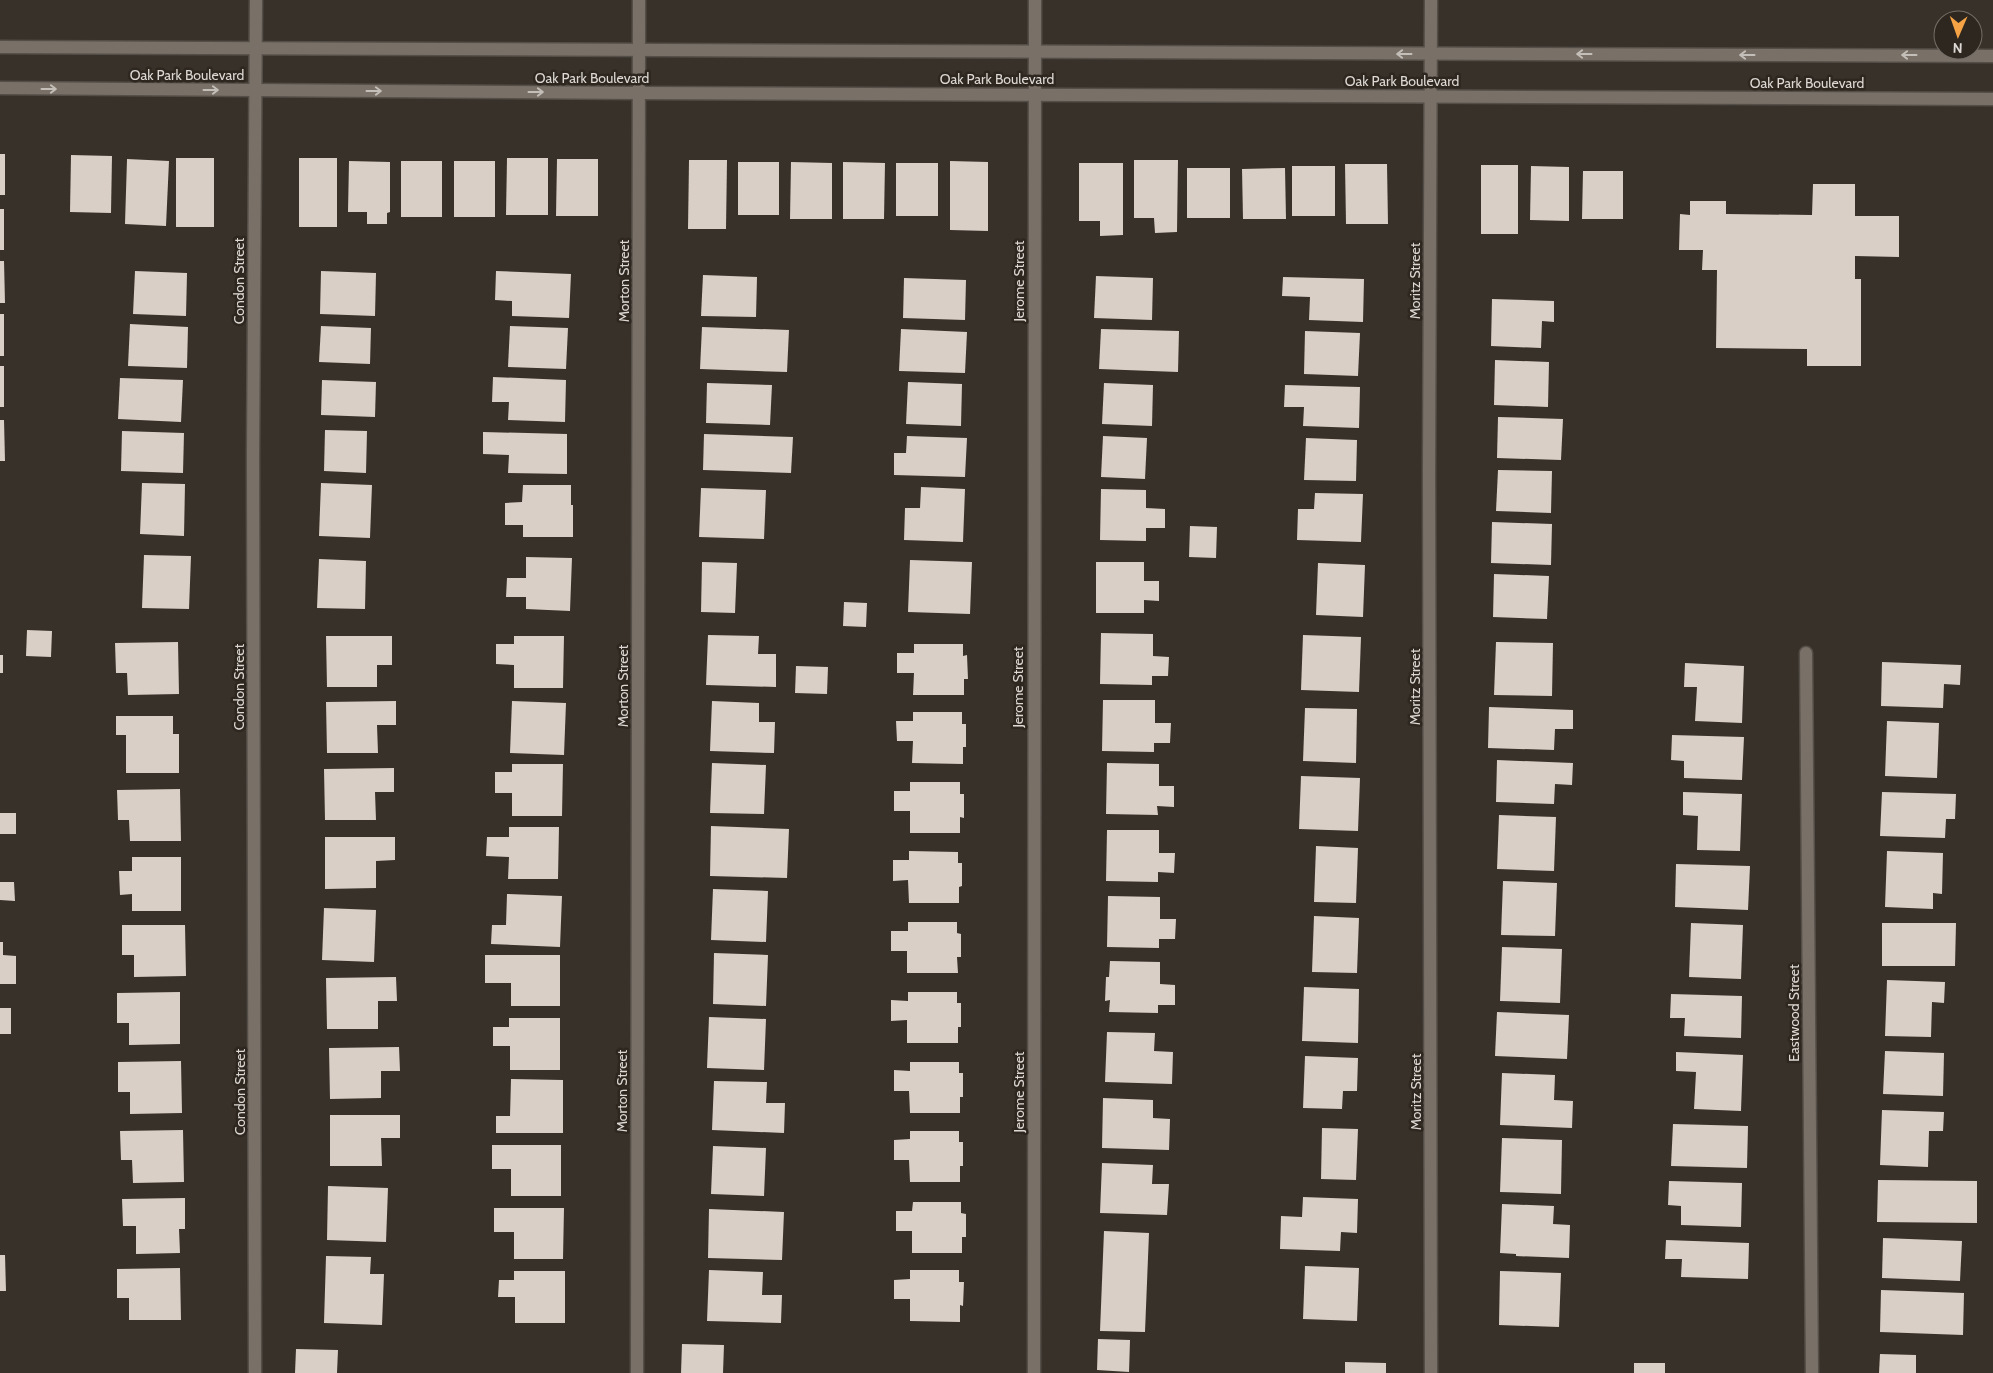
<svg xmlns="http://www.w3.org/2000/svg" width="1993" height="1373" viewBox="0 0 1993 1373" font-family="Cabin,sans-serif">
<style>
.building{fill:#d9cfc6}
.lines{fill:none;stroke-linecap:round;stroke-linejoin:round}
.minor-casing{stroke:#544e48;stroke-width:15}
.minor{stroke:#797168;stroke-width:12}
.oneway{stroke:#c4beb8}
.labels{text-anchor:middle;stroke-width:5;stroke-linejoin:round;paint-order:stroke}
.street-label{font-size:14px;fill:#ddd8d3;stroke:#2e2720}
</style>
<rect width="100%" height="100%" fill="#383129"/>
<g class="building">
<rect x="0" y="154" width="5" height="41"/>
<polygon points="71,155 112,156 111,213 70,212"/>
<rect x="176" y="158" width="38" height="69"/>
<rect x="299" y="158" width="38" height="69"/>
<polygon points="507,158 548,158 548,215 506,215"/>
<polygon points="127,159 169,161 166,226 125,224"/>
<polygon points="557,159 598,159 598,216 556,216"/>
<polygon points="689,160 727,160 726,229 688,229"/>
<polygon points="1134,160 1178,160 1177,232 1155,233 1154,218 1134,218"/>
<polygon points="349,161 390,162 390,212 387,213 387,224 367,224 367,212 348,212"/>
<rect x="401" y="161" width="41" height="56"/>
<rect x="454" y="161" width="41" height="56"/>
<polygon points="950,161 988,162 988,231 950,230"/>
<rect x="738" y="162" width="41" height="53"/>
<polygon points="791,162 832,163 832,219 790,219"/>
<polygon points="843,162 885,163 884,219 843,219"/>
<rect x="896" y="163" width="42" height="53"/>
<polygon points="1079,163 1123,163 1123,235 1100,236 1100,221 1079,221"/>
<polygon points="1345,164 1387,164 1388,224 1346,224"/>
<rect x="1481" y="165" width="37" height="69"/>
<rect x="1292" y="166" width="43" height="50"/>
<polygon points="1531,166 1569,167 1569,221 1530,220"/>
<rect x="1187" y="168" width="43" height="50"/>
<polygon points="1285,168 1286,219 1243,219 1242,169"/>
<polygon points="1583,171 1623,171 1623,219 1582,219"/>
<polygon points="1813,184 1855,184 1855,216 1899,216 1899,257 1855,256 1855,279 1861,279 1861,366 1807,366 1807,349 1716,348 1717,270 1702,270 1703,250 1679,250 1680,214 1690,215 1690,201 1726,201 1726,214 1812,215"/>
<rect x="0" y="209" width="4" height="41"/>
<polygon points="0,261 4,261 5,303 0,303"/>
<polygon points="135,271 187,273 186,316 133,314"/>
<polygon points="321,271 376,273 375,316 320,314"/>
<polygon points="496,271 571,274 569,318 512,316 512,301 495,300"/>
<polygon points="703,275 757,277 756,317 701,316"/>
<polygon points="1096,276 1153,278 1152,320 1094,318"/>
<polygon points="1283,277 1364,279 1363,322 1309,320 1310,297 1282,296"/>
<polygon points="904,278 966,280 965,320 903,318"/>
<polygon points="1492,299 1554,301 1554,322 1542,321 1541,348 1491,346"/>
<rect x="0" y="314" width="4" height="42"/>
<polygon points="130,324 188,327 187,368 128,366"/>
<polygon points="321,326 371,328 370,364 319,362"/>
<polygon points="510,326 568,328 566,369 508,367"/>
<polygon points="702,327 789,330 787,372 700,369"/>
<polygon points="901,329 967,332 965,373 899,371"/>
<polygon points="1101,329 1179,331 1178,372 1099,369"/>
<polygon points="1305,331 1360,333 1358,376 1304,374"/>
<polygon points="1495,360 1549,362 1548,407 1494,405"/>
<rect x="0" y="366" width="4" height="41"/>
<polygon points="493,377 566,380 565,422 508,420 509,402 492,402"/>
<polygon points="120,378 183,380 181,422 118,419"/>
<polygon points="322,380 376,382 375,417 321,415"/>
<polygon points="908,382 962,384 961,426 906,424"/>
<polygon points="707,383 772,385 770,425 706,423"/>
<polygon points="1104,383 1153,385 1152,426 1102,424"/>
<polygon points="1285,385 1360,387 1359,428 1303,426 1304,407 1284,407"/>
<polygon points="1498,417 1563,419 1561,460 1497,458"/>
<polygon points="0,420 4,420 5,461 0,461"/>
<polygon points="325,430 367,431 366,473 324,471"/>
<polygon points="122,431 184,433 183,473 121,471"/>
<polygon points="483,432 567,434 567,474 508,473 509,455 483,454"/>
<polygon points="704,434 793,437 791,473 703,470"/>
<polygon points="907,436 967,438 965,477 894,475 894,453 906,453"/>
<polygon points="1103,436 1147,438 1145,479 1101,477"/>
<polygon points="1306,438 1357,440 1356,481 1304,480"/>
<polygon points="1498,470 1552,471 1551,513 1496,511"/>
<polygon points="142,483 185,484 184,536 140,534"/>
<polygon points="321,483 372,485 370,538 319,536"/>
<polygon points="523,485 571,485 571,505 573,505 573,537 523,537 523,525 505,525 505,503 522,502"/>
<polygon points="921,487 965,489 963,542 904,540 905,508 920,508"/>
<polygon points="701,488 766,490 764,539 699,537"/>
<polygon points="1101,489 1146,490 1146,508 1165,509 1165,528 1146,528 1146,541 1100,540"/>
<polygon points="1315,493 1363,494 1361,542 1297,540 1298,509 1314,509"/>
<polygon points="1492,522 1552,524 1551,565 1491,563"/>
<polygon points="1190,526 1217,527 1216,558 1189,557"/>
<polygon points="144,555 191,556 189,609 142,608"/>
<polygon points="526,557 572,558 570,611 526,609 526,597 506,597 507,578 526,578"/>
<polygon points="319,559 366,561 365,609 317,608"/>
<polygon points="910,560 972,562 970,614 908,612"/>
<polygon points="702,562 737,563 735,613 701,612"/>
<polygon points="1096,562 1144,562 1144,581 1159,581 1159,601 1144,600 1144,613 1096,613"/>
<polygon points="1318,563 1365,565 1363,617 1316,615"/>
<polygon points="1494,574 1549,576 1547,619 1493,617"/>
<polygon points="844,602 867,603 866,627 843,626"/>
<polygon points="27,630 52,631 51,657 26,656"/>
<polygon points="1101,633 1153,634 1153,656 1169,657 1168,676 1152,676 1152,685 1100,684"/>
<polygon points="708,635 759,636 758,654 776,654 776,687 706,685"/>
<polygon points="1303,635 1361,637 1359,692 1301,690"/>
<polygon points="326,636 392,636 392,665 377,665 377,687 327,687"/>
<polygon points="514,636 564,636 563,688 514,688 514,665 496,664 496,644 514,644"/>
<polygon points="178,642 179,694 128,695 127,673 116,673 115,643"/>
<polygon points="1496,642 1553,643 1552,696 1494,695"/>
<polygon points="914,644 963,644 963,656 967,655 968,679 964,679 964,695 913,695 914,673 897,673 897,653 914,653"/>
<rect x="0" y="655" width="3" height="18"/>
<polygon points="1882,662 1961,665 1960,685 1944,684 1943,708 1881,706"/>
<polygon points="1685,663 1744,666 1742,723 1695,721 1697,687 1684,687"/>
<polygon points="796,666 828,667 827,694 795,693"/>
<polygon points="1103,700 1155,700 1155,723 1171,723 1170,743 1154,743 1154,752 1102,751"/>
<polygon points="396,701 396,725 377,725 378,753 327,753 326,702"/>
<polygon points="512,701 566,703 564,755 510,753"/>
<polygon points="712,701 759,703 759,722 775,722 774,753 710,751"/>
<polygon points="1489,707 1573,710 1573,729 1555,729 1554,750 1488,748"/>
<polygon points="1305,708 1357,709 1356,763 1303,761"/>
<polygon points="913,712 962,712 962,724 966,724 966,747 963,747 963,764 912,763 913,741 897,741 896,721 913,721"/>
<polygon points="116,716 173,716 173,734 179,734 179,773 126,773 126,735 116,735"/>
<polygon points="1887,721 1939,723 1937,778 1885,776"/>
<polygon points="1672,735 1744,737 1742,780 1684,778 1684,761 1671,760"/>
<polygon points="1497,760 1573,763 1572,785 1555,784 1554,804 1496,802"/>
<polygon points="712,763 766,765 764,814 710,813"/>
<polygon points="1107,763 1159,764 1159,786 1174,786 1174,807 1157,806 1158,815 1106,814"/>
<polygon points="512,764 563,764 562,816 512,816 512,793 495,793 495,772 512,772"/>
<polygon points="394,768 394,792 375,792 376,820 325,820 324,769"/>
<polygon points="1301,776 1360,778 1358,831 1299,829"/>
<polygon points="910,782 960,782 960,794 964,794 964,818 960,817 960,833 910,833 910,811 894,811 894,791 910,791"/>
<polygon points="180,789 181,841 130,841 129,820 118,820 117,790"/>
<polygon points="1683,792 1742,794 1740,851 1697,850 1698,816 1683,815"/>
<polygon points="1882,792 1956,794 1955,819 1946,819 1945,838 1880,836"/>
<rect x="0" y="813" width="16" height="21"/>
<polygon points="1499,815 1556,817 1554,871 1497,869"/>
<polygon points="711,826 789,829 787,878 710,876"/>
<polygon points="509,827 559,827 558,879 508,879 509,857 486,856 487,837 509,837"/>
<polygon points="1107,830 1159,830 1159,853 1175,853 1174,873 1158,872 1158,882 1106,881"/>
<polygon points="325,837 395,837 395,860 376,861 376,888 325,889"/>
<polygon points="1316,846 1358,848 1356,903 1314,902"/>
<polygon points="909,851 958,852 958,863 962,863 962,886 959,887 959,903 909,903 908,880 893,881 893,860 909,860"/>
<polygon points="1887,851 1943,853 1942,894 1933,893 1933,909 1885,907"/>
<polygon points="132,857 181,857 181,911 132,911 132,894 120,895 119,871 132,871"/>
<polygon points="1676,864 1750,866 1748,910 1675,907"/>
<polygon points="1503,881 1557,883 1555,936 1501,935"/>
<polygon points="0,882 14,882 15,901 0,900"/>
<polygon points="713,889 768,891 766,942 711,940"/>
<polygon points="507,894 562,896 560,947 491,944 492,925 506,925"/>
<polygon points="1108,896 1160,897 1160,919 1176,919 1175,939 1159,939 1159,948 1107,947"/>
<polygon points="324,908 376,910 374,962 322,960"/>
<polygon points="1314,916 1359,918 1357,973 1312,972"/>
<polygon points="908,922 957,922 957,933 961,934 961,957 957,957 958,973 907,973 907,951 891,951 891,931 908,931"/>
<polygon points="1691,923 1743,925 1741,979 1689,977"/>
<polygon points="1882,923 1956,923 1955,966 1882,966"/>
<polygon points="122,925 185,925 186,976 134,977 134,955 122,955"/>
<polygon points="0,942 3,942 3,955 16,956 16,984 0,984"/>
<polygon points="1502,947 1562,949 1560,1003 1500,1001"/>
<polygon points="714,953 768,955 766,1006 713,1004"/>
<polygon points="485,955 560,955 560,1006 511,1006 511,983 485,983"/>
<polygon points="1110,961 1160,962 1160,984 1175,985 1175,1005 1158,1005 1158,1013 1109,1012 1110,1000 1105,1001 1106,977 1109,977"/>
<polygon points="396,977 397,1001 378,1001 378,1029 327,1029 326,978"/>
<polygon points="1887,980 1945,982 1944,1003 1932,1002 1931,1037 1885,1036"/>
<polygon points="1304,987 1359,989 1358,1043 1302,1041"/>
<polygon points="180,992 180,1044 129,1045 129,1023 117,1023 117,993"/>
<polygon points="908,992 957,992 957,1003 961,1003 961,1027 958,1027 958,1043 907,1043 907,1020 891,1021 891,1000 908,1001"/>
<polygon points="1671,994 1742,996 1741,1038 1684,1036 1685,1018 1670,1018"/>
<rect x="0" y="1008" width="11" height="26"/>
<polygon points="1497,1012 1569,1015 1567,1059 1495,1056"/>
<polygon points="709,1017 766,1019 764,1070 707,1068"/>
<polygon points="509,1018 560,1018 560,1070 510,1070 510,1046 493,1046 493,1027 509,1027"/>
<polygon points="1107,1032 1155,1033 1154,1051 1173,1052 1172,1084 1105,1082"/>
<polygon points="399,1047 400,1071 381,1071 381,1098 330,1099 329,1048"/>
<polygon points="1885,1051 1944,1053 1943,1096 1883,1094"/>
<polygon points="1676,1052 1743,1055 1741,1111 1694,1109 1696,1072 1676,1071"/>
<polygon points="1305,1056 1358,1058 1357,1091 1343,1091 1342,1109 1303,1108"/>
<polygon points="181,1061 182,1113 130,1114 130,1092 118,1092 118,1062"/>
<polygon points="910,1062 959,1062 959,1073 963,1073 963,1097 960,1097 960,1113 910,1113 909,1091 894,1091 894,1070 910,1071"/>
<polygon points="1502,1073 1555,1075 1554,1100 1573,1101 1572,1128 1500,1125"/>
<polygon points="511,1079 563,1080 563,1133 496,1133 496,1116 510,1116"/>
<polygon points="714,1081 767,1082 766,1103 785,1103 784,1133 712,1130"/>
<polygon points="1103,1098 1153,1100 1153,1118 1170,1119 1169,1150 1102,1148"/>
<polygon points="1882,1110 1944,1112 1943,1131 1929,1131 1928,1167 1880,1165"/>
<polygon points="330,1115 400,1115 400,1138 381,1138 382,1166 330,1166"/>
<polygon points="1673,1124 1748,1126 1747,1168 1671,1166"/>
<polygon points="1322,1128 1358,1129 1356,1180 1321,1179"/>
<polygon points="183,1130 184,1182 133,1183 132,1160 121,1160 120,1131"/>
<polygon points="910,1131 959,1131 959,1142 963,1142 963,1166 960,1166 960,1182 910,1182 909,1160 894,1160 894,1140 910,1139"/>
<polygon points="1502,1138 1562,1140 1561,1194 1500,1192"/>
<polygon points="492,1145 561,1145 561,1196 511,1196 511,1169 492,1169"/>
<polygon points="713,1146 766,1148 764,1196 711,1194"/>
<polygon points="1102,1163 1153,1165 1152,1184 1169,1184 1167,1215 1100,1213"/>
<polygon points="1878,1180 1977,1181 1977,1223 1877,1222"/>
<polygon points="1669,1181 1742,1183 1741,1227 1681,1225 1681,1206 1668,1205"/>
<polygon points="328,1186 388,1188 386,1242 327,1240"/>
<polygon points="1303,1197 1358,1199 1357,1233 1341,1232 1340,1251 1280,1249 1281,1216 1302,1217"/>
<polygon points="185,1198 185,1229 179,1229 180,1253 136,1254 136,1226 123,1226 122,1199"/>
<polygon points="913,1202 961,1202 961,1213 966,1214 966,1237 962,1237 962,1253 912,1253 912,1231 896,1231 896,1211 912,1211"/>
<polygon points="1502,1204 1554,1206 1553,1224 1570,1225 1569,1258 1516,1256 1516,1254 1500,1253"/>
<polygon points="494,1208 564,1208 563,1259 514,1259 514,1232 494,1232"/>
<polygon points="709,1209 784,1212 782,1260 708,1258"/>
<polygon points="1104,1231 1149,1233 1145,1332 1100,1331"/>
<polygon points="1883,1238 1962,1241 1960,1281 1882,1278"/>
<polygon points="1666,1240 1749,1243 1748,1279 1681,1277 1682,1259 1665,1259"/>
<polygon points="0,1255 5,1255 6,1291 0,1291"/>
<polygon points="326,1256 371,1257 370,1274 384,1274 382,1325 324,1323"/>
<polygon points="1305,1266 1359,1268 1357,1321 1303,1319"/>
<polygon points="180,1268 181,1320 129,1320 129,1298 117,1298 117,1269"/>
<polygon points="709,1270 763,1272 762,1295 782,1295 781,1323 707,1321"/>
<polygon points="910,1270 959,1270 959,1282 964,1282 963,1306 960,1305 960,1322 910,1321 910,1299 894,1299 894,1280 910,1279"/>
<polygon points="514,1271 565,1271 565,1323 515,1323 515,1297 498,1297 499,1280 514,1280"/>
<polygon points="1500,1271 1561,1273 1559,1327 1499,1325"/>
<polygon points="1881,1290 1964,1293 1963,1335 1880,1332"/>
<polygon points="1098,1339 1130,1340 1129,1372 1097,1370"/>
<polygon points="682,1344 724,1345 723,1373 681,1373"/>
<polygon points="296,1349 338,1350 337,1373 295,1373"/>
<polygon points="1880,1354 1916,1355 1916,1373 1879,1373"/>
<polygon points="1345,1362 1386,1363 1386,1373 1345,1373"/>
<rect x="1634" y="1363" width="31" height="10"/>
</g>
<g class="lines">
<defs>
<g id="minor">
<polyline points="0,47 1993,56"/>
<polyline points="0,88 639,93 1993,99"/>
<polyline points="1806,653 1812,1373"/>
<polyline points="255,1373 253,456 256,0"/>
<polyline points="637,1373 639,0"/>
<polyline points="1034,1373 1035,0"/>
<polyline points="1431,1373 1429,472 1431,0"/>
</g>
</defs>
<use href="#minor" class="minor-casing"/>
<use href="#minor" class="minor"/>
</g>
<defs><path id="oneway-shaft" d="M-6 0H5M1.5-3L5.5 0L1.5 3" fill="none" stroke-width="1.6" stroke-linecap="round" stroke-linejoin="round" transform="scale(1.25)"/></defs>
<g class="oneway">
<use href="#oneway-shaft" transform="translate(1404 54) rotate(180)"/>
<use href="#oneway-shaft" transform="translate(1584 54) rotate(-180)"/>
<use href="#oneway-shaft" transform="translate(1747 55) rotate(-180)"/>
<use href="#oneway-shaft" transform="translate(1909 55) rotate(-180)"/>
<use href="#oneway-shaft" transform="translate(49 89)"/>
<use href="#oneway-shaft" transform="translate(211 90)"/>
<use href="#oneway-shaft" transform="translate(374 91)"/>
<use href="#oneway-shaft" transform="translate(536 92)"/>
</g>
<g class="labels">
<g class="street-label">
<text x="187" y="80">Oak Park Boulevard</text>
<text x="592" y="83">Oak Park Boulevard</text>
<text x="997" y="84">Oak Park Boulevard</text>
<text x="1402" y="86">Oak Park Boulevard</text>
<text x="1807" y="88">Oak Park Boulevard</text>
<text transform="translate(239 281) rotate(-90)" y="5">Condon Street</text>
<text transform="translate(624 281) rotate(-90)" y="5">Morton Street</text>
<text transform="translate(1019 281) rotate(-90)" y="5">Jerome Street</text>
<text transform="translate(1415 281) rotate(-90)" y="5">Moritz Street</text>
<text transform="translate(623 686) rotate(-90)" y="5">Morton Street</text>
<text transform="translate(239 687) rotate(-90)" y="5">Condon Street</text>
<text transform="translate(1018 687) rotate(-90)" y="5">Jerome Street</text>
<text transform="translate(1415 687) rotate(-90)" y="5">Moritz Street</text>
<text transform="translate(1794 1013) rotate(-90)" y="5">Eastwood Street</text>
<text transform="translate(622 1091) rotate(-90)" y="5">Morton Street</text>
<text transform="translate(240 1092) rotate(-90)" y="5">Condon Street</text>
<text transform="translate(1019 1092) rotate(-90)" y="5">Jerome Street</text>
<text transform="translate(1416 1092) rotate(-90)" y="5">Moritz Street</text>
</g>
</g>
<g transform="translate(1958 35) rotate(182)"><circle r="24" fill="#2e2720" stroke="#746e68"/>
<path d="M0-4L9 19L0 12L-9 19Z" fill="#f5a345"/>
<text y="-8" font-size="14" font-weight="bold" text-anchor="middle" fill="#ddd8d3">N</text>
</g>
</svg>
